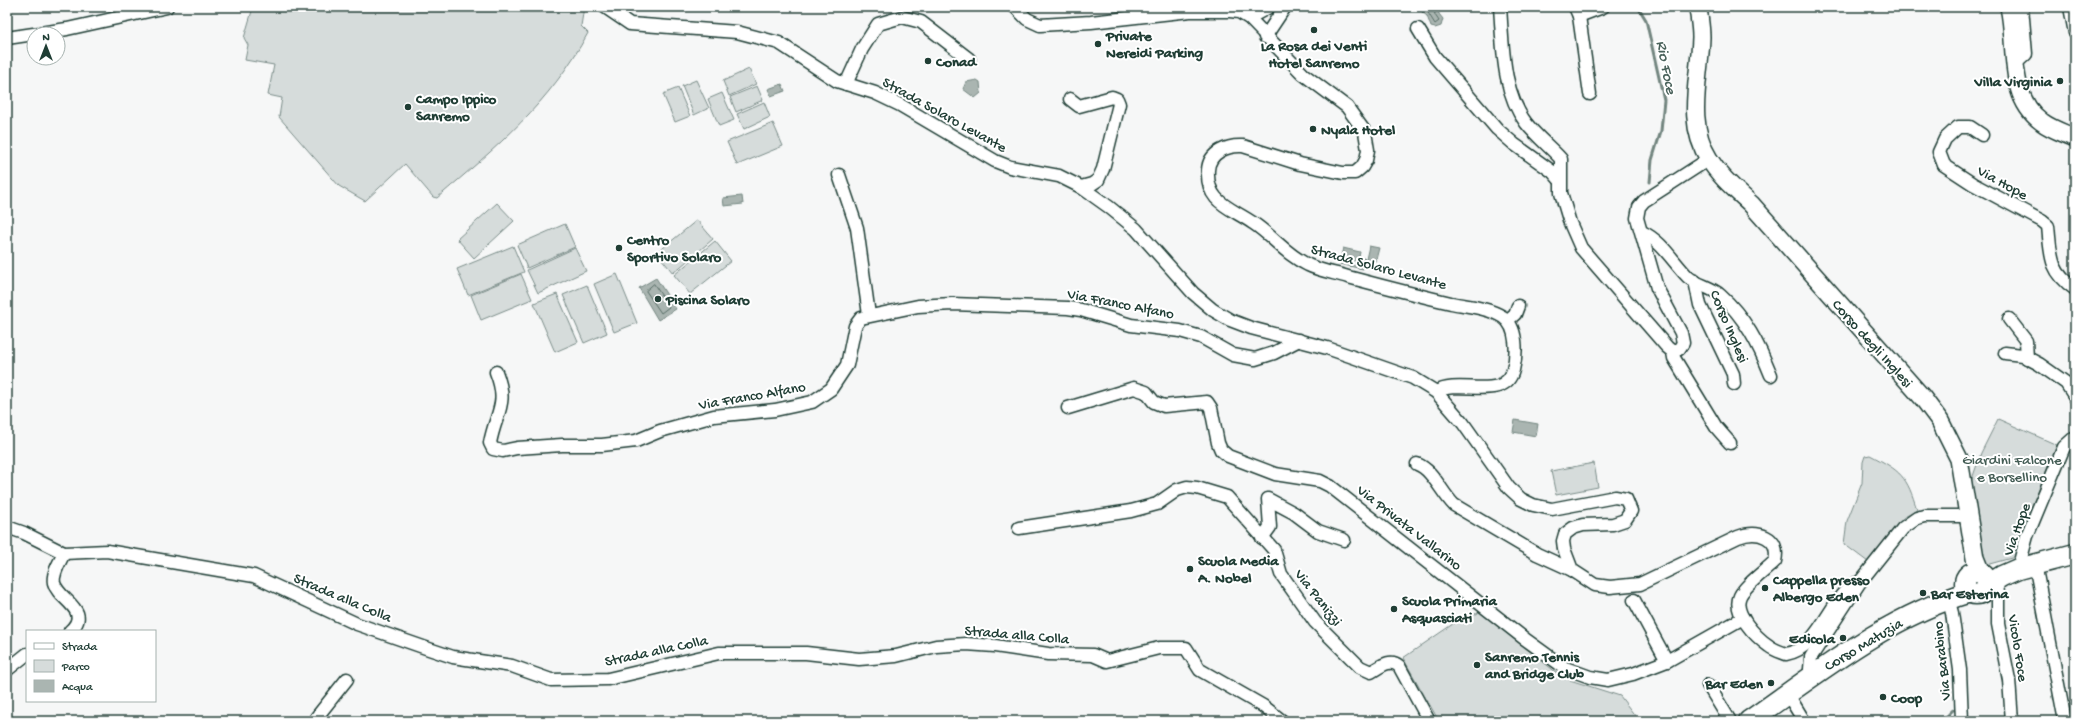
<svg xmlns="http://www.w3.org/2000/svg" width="2082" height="728" viewBox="0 0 2082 728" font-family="'Gochi Hand',sans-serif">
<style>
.green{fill:#d6dcdb;stroke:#7a8c88}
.water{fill:#aab5b1;stroke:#72857f}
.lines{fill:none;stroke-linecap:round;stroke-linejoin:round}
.shore{stroke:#576d66;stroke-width:1}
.stream{stroke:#72857f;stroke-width:3}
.street-casing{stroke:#1f3d34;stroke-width:15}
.secondary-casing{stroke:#1f3d34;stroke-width:20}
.primary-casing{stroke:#1f3d34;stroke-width:23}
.street{stroke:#fff;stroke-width:12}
.secondary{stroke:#fff;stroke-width:17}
.primary{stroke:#fff;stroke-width:20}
.poi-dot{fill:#1f3d34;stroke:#fff;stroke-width:1.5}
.labels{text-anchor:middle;stroke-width:4;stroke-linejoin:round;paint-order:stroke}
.poi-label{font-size:15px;font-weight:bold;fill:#1f3d34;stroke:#fff;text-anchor:start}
.street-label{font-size:15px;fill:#1f3d34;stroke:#fff}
.park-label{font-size:15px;fill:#445d55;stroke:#fff}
.water-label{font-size:16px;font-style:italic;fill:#49615a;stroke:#fff}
</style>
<rect width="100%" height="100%" fill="#f6f7f7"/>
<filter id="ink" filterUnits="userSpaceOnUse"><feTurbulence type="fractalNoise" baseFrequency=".025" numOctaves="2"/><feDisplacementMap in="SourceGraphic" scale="8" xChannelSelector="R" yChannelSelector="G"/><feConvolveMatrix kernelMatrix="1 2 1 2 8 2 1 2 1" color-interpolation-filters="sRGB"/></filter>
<g filter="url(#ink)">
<g class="green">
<path d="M255,7h329l-3,19 7,7c-38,70 -91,114 -151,165l-4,-1 -28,-33 -40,37 -26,-15 -60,-69 3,-19 -14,-3 6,-30 -29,-5 3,-15 -4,-7 8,-27z"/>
<polygon points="749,69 756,84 729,96 723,81"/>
<polygon points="696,80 709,108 694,115 682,86"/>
<polygon points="757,86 763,100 736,112 730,97"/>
<polygon points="678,88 690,116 675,122 663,94"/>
<polygon points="722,93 734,120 719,126 708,99"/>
<polygon points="764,102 770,117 744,129 737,114"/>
<polygon points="773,123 783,146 737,165 727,142"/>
<polygon points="497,203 514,221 474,258 457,239"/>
<polygon points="697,220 713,239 673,273 657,253"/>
<polygon points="565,224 575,247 527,268 517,245"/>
<polygon points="715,241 731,261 690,294 674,275"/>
<polygon points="513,246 524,272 468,295 457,269"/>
<polygon points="575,248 586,271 538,293 527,270"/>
<polygon points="521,274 532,299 481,320 471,295"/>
<polygon points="617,274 637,323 614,332 594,284"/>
<polygon points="587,285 607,333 584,343 563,295"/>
<polygon points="557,294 578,342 555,352 534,303"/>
<polygon points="1998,419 2057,445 2033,503 2015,557 1986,565 1978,537 1971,482 1981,453"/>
<path d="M1870,455c31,16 37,21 47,55l-14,8 -35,44 -24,-18 3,-23 15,-38 1,-21 2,-6z"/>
<polygon points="1594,463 1598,487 1556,495 1551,471"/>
<polygon points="1479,611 1557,673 1570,680 1620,696 1636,717 1637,721 1439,721 1403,658 1469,613 1477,614"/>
</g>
<g class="water">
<polygon points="1424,7 1438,7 1439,14 1443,19 1441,26 1435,28 1431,27 1427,16 1422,12"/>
<polygon points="977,80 980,82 981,93 975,98 963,89 966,82"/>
<polygon points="782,84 785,91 771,96 768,89"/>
<polygon points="742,196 743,204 724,206 723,198"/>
<polygon points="1369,246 1379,248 1374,267 1364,264 1363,269 1339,264 1343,248 1360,252 1359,257 1366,259"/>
<polygon points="656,278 676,309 658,320 639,288"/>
<polygon points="1515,420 1538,424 1536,436 1513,432"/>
</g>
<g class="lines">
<g class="shore">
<polyline points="1427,7 1427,11 1435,24 1439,21 1435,15 1434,7"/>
<polygon points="654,284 669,307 661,313 646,291"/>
</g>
<g class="stream">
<polyline points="1638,7 1646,20 1664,100 1661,131 1652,160 1650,182"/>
<polyline points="1942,721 1953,710"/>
</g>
<defs>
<g id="street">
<path d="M605,7l25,17 107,8 42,11 58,38 38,12 25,12 95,56 15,6 49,9 22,11 28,20 27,22 57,64 20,17 17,10 21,8 76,20 86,30 23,14 27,31 46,65 12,11 12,6 19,4 63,-12 11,2 5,12 -6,9 -12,4 -30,1 -10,3 -8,6 -2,7 1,8 8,21 23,15 15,2 30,-3 98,-47c19,-7 43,-1 37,24 -10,10 -30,24 -35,35 -8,17 16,41 29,50 5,4 12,6 17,8 36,-5 47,-67 74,-72"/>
<path d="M1015,7l12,12 13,6 51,-3 99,-11h40l9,1 10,6 54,56 44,33 18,25 3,18 -2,10 -4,7 -7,6h-12l-43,-9 -57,-18c-15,-1 -34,6 -35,24 -2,33 22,37 45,53 20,13 33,32 55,42 12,6 27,8 40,12 34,9 68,18 103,26 16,3 38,5 52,14 15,10 14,37 10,53 -8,32 -54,8 -77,22"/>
<path d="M1500,7c3,39 2,84 26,116 10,13 24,24 35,36v34l9,30 11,25 86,99 6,5 6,-3 4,-6 -2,-10 -24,-45 -20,-70 2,-11 5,-6 65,-42"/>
<polyline points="1575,7 1579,16 1603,7"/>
<polyline points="2070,7 2075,33"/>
<polyline points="1579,16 1590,94"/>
<polyline points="1249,18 1269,7"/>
<polyline points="1418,29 1435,57 1497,129 1514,144 1553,172 1560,180"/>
<polyline points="1265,37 1285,7"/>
<polyline points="7,38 67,29 167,7"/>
<polyline points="2015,64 2026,54 2022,7"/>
<polyline points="846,84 862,49 878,24 902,17 921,22 969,59"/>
<polyline points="1070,99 1079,106 1112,97 1117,99 1119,104 1103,169 1098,180 1092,184 1081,187"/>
<path d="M1982,135l-12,-8h-12l-13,12 -6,13 5,13 29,19 69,37 6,5c3,29 1,45 27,63"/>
<polyline points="839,175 857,228 869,315"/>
<path d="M1642,232c20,9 31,30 46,45 9,8 23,10 32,18 25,22 39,50 51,80"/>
<polyline points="1695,281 1700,305 1733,374 1734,384"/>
<polyline points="2009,319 2026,341 2027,358"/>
<polyline points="1508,320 1515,314 1518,306"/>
<polyline points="1673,352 1674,358 1716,427 1730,443"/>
<polyline points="2005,353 2022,355 2039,364 2066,383 2075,397"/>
<path d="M496,372c13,33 0,39 -6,71l3,6 10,2 14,-3 45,-3h40l34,-4 24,-10 54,-15 61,-6 37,-8 19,-13 16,-24 8,-39 6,-8 57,-12 34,-2 116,4 13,2 50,15 49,6 21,6 32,18 22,4 19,-6 25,-13"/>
<polyline points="1068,408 1134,388 1146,392 1154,402 1164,406 1207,402 1211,408 1218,443 1221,450 1228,456 1275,474 1320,481 1330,486 1525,639 1565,668 1590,677 1608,680 1633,674 1667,661 1743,618"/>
<path d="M1417,464c16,6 24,28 37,41l83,49 35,16"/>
<polyline points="7,527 24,533 64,553 107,551 254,576 357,624 429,649 453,657 512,666 551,680 608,679 719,653 806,653 859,659 896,656 936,646 966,644 995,646 1048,654 1093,655 1107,661 1159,648 1186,648 1200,670 1263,706 1282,721"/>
<path d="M1019,528l112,-17 26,-7 20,-14 10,-3 10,1 30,9 47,53 7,24 34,48 45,45 11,5c9,-5 19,-14 28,-6l30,55"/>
<polyline points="1262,538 1270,527 1268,499 1294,513 1318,531 1344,540"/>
<path d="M64,553c-4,9 -12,20 -10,30 4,17 39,27 16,48"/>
<polyline points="2035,564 2065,721"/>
<polyline points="2018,569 2027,536 2064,447 2075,437"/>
<polyline points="1996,581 1998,592 1998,624 2009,680 2012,721"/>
<polyline points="1948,598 1952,613 1960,670 1962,721"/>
<polyline points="1634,600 1667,661"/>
<polyline points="7,670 27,654"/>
<polyline points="1812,676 1810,669 1811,657 1860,582 1903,528 1917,518 1924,516 1968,516"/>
<polyline points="1708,685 1730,721"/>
<polyline points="1787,693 1804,721"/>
<polyline points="316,721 316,718 347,679"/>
</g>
<g id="secondary">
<path d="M1698,7c1,10 3,20 3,30 -1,42 -16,84 8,122 11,18 27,31 42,45l171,193 18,24 19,38 16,99 6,15"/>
<path d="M2009,7c9,38 -3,89 33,115 9,7 22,11 33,16"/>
</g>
<g id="primary">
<circle cx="1976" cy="583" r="11"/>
<polyline points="1986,586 2002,576 2018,569 2075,554"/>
<path d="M1749,721c70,-49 138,-104 221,-129"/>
</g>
</defs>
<use href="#street" class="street-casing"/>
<use href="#secondary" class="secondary-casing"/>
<use href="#primary" class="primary-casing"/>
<use href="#street" class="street"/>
<use href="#secondary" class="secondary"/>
<use href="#primary" class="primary"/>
</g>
</g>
<g class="poi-dot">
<circle cx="1314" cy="30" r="4"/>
<circle cx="1098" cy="44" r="4"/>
<circle cx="928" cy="61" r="4"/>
<circle cx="2060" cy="81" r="4"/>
<circle cx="408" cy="107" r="4"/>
<circle cx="1313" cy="129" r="4"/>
<circle cx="619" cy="248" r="4"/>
<circle cx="658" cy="299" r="4"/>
<circle cx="1190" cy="569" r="4"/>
<circle cx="1765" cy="588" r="4"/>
<circle cx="1923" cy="593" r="4"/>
<circle cx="1394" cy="609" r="4"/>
<circle cx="1843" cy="638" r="4"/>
<circle cx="1477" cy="665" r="4"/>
<circle cx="1771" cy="683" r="4"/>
<circle cx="1883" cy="697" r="4"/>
</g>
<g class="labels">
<g class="poi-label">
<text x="1106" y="40">Private<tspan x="1106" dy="17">Nereidi Parking</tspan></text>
<text x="1314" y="50" text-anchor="middle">La Rosa dei Venti<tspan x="1314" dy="17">Hotel Sanremo</tspan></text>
<text x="936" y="66">Conad</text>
<text x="2052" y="86" text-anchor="end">Villa Virginia</text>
<text x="416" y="103">Campo Ippico<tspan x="416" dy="17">Sanremo</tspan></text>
<text x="1321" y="134">Nyala Hotel</text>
<text x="627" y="244">Centro<tspan x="627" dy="17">Sportivo Solaro</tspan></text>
<text x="666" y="304">Piscina Solaro</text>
<text x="1198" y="565">Scuola Media<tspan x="1198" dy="17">A. Nobel</tspan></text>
<text x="1773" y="584">Cappella presso<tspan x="1773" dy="17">Albergo Eden</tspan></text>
<text x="1931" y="598">Bar Esterina</text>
<text x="1402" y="605">Scuola Primaria<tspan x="1402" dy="17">Asquasciati</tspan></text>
<text x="1835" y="643" text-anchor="end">Edicola</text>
<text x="1485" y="661">Sanremo Tennis<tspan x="1485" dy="17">and Bridge Club</tspan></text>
<text x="1763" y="688" text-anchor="end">Bar Eden</text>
<text x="1891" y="702">Coop</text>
</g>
<g class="street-label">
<text transform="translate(945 114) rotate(29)" y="5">Strada Solaro Levante</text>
<text transform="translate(2003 182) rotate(29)" y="5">Via Hope</text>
<text transform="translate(1379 266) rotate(15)" y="5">Strada Solaro Levante</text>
<text transform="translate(1121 303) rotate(11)" y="5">Via Franco Alfano</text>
<text transform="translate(1730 326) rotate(67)" y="5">Corso Inglesi</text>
<text transform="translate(1873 343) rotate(48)" y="5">Corso degli Inglesi</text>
<text transform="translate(752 395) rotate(-10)" y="5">Via Franco Alfano</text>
<text transform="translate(1410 527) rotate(38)" y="5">Via Privata Vallarino</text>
<text transform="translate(2016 529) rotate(-70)" y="5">Via Hope</text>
<text transform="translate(343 597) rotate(23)" y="5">Strada alla Colla</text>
<text transform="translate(1319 597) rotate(52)" y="5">Via Panizzi</text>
<text transform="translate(1017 634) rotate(5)" y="5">Strada alla Colla</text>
<text transform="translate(1863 644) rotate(-31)" y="5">Corso Matuzia</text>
<text transform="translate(2019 648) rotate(81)" y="5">Vicolo Foce</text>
<text transform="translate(656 650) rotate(-12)" y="5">Strada alla Colla</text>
<text transform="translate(1941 661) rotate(-96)" y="5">Via Barabino</text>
</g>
<g class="park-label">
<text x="2012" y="464">Giardini Falcone<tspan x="2012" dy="17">e Borsellino</tspan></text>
</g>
<g class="water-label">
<text transform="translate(1668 67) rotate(79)" y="6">Rio Foce</text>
</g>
</g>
<rect width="2082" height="728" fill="none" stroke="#fff" stroke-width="24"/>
<rect x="12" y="12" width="2058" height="704" fill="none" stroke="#1f3d34" stroke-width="1.5" filter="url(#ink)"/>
<rect x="26" y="630" width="130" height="72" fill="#ffffff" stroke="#a5b1ae"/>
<rect x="34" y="643" width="20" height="6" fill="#ffffff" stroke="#a5b1ae"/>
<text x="62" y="650" font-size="12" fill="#1f3d34">Strada</text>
<rect x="34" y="660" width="20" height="12" fill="#d6dcdb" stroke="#a5b1ae"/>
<text x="62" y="670" font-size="12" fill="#1f3d34">Parco</text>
<rect x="34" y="680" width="20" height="12" fill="#aab5b1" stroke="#a5b1ae"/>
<text x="62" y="690" font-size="12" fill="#1f3d34">Acqua</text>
<g transform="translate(46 46)"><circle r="19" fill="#ffffff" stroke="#a5b1ae"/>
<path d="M0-3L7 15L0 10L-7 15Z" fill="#1f3d34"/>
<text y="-6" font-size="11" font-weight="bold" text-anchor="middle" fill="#1f3d34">N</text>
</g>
</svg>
